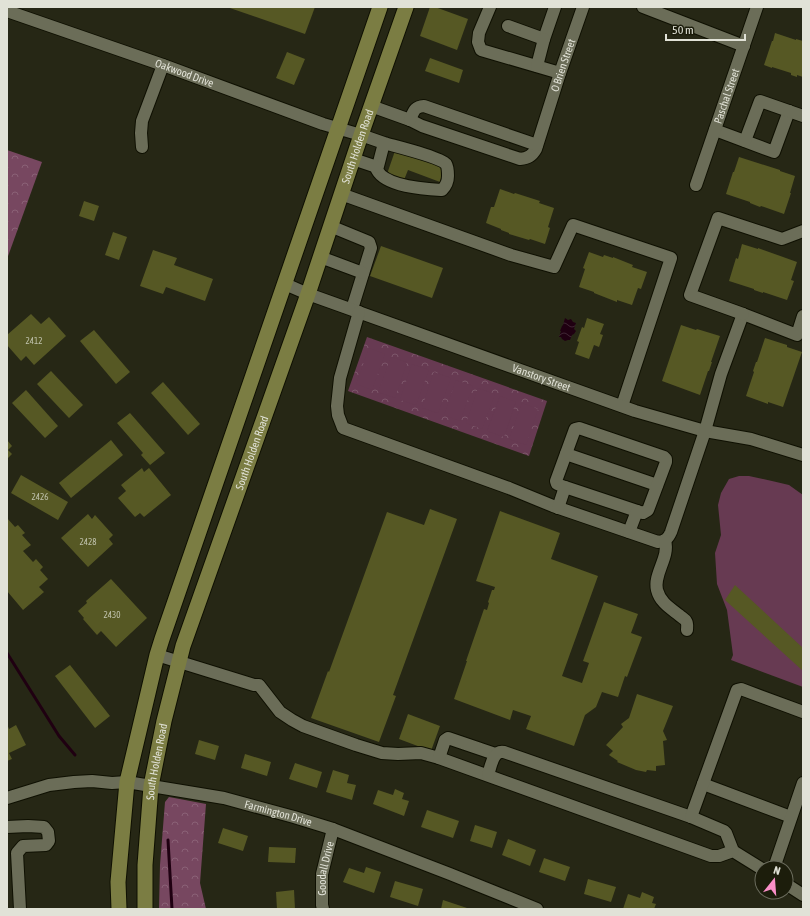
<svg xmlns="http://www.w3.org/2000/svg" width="810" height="916" viewBox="0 0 810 916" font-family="'Asap Condensed',sans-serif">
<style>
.forest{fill:url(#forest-crowns)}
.park{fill:url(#park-crowns)}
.pitch{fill:#673a52}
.water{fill:url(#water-waves)}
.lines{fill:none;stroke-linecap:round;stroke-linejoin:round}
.stream{stroke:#1f0011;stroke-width:3}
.building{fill:#565824}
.minor-casing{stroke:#0f1002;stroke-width:14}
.major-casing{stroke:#0f1002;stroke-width:17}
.minor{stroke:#6b6d58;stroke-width:12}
.major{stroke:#7b7d43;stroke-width:15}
.labels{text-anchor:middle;stroke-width:4;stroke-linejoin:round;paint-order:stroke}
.number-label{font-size:9px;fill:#bec0aa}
.street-label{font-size:11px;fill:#e1e2d7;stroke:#1c1d0b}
</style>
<defs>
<pattern id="forest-crowns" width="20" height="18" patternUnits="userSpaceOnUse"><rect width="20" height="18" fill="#774760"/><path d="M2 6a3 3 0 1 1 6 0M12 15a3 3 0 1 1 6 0" fill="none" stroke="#8a6176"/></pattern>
<pattern id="park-crowns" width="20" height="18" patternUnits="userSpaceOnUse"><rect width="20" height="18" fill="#673a52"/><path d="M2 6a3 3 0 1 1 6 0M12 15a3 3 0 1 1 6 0" fill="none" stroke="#7c566a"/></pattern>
<pattern id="water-waves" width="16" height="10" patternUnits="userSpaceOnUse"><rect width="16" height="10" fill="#1f0011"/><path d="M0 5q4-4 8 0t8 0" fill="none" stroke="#3f2533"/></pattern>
</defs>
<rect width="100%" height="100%" fill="#262715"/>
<g class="forest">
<polygon points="7,150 42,162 7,259"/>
<polygon points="169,797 206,804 200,883 206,909 159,909 160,865 165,802"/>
</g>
<polygon class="park" points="367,337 547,401 529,456 348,391"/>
<g class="pitch">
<polygon points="369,348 385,354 372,390 356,384"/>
<polygon points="391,357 407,362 395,398 378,392"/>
<polygon points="412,364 429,370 416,405 400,400"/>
<polygon points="434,372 451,378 438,413 422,408"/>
<polygon points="456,380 473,386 460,421 444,415"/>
<polygon points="478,388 495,394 482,429 466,423"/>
<polygon points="500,396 516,402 504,437 487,431"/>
<polygon points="522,403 538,409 526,445 509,439"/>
<polygon points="739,476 749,476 772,481 789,485 803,495 803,687 731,660 733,655 727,610 717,584 715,553 721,535 718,505 721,493 729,479"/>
</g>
<polygon class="water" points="565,318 568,320 571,319 573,322 576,323 574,329 576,331 574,334 572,335 570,340 568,340 565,341 562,339 561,337 559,337 561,331 560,331 562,326 563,325"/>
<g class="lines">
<g class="stream">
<polyline points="7,653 59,736 75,755"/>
<polyline points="168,840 172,909"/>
</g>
</g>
<g class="building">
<polygon points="227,7 315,7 305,34"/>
<polygon points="430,7 435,7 468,19 457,50 420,36"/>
<polygon points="775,33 796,40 796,39 803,41 803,77 797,75 797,77 791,75 791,73 772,67 772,68 764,65 772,41 773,41"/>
<polygon points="287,52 305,59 294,85 276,78"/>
<polygon points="430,58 463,70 459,83 425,71"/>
<polygon points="396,148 446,166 440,182 408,170 404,180 387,174"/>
<polygon points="739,157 780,170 780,171 795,176 790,193 791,193 784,214 761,206 760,207 750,203 750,202 726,194 733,172 734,172"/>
<polygon points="500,189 514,194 515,193 540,201 539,203 554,208 548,227 550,228 545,244 530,239 529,240 509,234 509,233 501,230 501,229 486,223 491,207 494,207"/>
<polygon points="84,201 99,206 94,221 79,216"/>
<polygon points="113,232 127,237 119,260 105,255"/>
<polygon points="742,244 758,249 758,248 797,262 791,280 794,281 787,300 763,292 763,293 754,290 754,289 729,281 736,258 738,259"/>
<polygon points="381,246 443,268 432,298 370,276"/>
<polygon points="153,250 177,258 174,265 213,279 205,301 166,287 163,294 140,286"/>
<polygon points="589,252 603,257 604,255 613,258 613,257 633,265 632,267 647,272 641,289 638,288 632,305 617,300 617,302 594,293 594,292 579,287 585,269 583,268"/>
<polygon points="31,314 41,324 49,317 66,336 34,365 26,356 21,361 7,345 7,335"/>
<polygon points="587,318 604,324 600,334 603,335 599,347 594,345 589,359 575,354 579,342 577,341 582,327 584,328"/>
<polygon points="681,325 696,330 697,329 720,336 711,362 712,362 709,371 708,371 700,395 662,381"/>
<polygon points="94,330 130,372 116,384 80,341"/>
<polygon points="765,338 787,345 787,347 802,352 783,407 768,402 768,404 746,396 754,372 753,371 756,362 757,362"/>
<polygon points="51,371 83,405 69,418 37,384"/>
<polygon points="163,382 200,424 188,435 151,393"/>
<polygon points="26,390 58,426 45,438 12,403"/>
<polygon points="130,413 165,453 150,465 141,455 143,453 117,423"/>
<polygon points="7,440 12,446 8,450 12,454 7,459"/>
<polygon points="111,440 123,455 71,498 59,483"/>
<polygon points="142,468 144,472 149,468 171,495 144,517 140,513 135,517 118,498 126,491 121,485"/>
<polygon points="21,475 68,502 58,520 11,493"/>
<polygon points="430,509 457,519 393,695 396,696 379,742 311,718 328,671 329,672 387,512 424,525"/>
<polygon points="500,511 560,533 551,559 598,576 562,676 582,683 589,663 583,661 604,602 638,614 631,633 642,637 627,677 625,676 618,697 602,692 596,707 585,715 574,746 526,729 531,716 513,710 510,720 454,699 467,661 466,661 484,609 487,610 489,603 488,602 492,590 494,590 495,587 476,581"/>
<polygon points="88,514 92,519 95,515 113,535 109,539 113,544 88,567 61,538"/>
<polygon points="7,518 15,527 18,525 25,533 22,535 31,545 23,551 33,562 36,559 43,567 40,570 48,579 39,587 44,592 23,610 7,591"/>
<polygon points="111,579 147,618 116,647 101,631 97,635 83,619 84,618 78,611 87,603 86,601"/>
<polygon points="735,585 803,648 803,671 725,600"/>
<polygon points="70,665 110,716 95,728 55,676"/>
<polygon points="637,694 673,706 663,731 667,740 663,741 665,765 656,766 656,771 647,770 646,772 636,770 617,762 618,761 609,755 613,751 606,745 623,727 621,724 629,718"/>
<polygon points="408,714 440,726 431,751 399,739"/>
<polygon points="7,724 9,729 16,725 26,745 9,753 12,759 7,761"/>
<polygon points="199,740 219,746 215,760 195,754"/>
<polygon points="245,754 271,762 267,776 241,768"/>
<polygon points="295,763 322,772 317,788 289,779"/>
<polygon points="333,770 349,775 347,783 356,785 352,800 326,792"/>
<polygon points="395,789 404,793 402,799 409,801 404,816 373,804 378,790 393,795"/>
<polygon points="427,810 459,821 453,838 421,827"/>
<polygon points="475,825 497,832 492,848 470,841"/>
<polygon points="223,828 248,836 243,851 218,843"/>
<polygon points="508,839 536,850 530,866 502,855"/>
<polygon points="269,847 296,848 295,863 268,862"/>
<polygon points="544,858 570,867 565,881 539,872"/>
<polygon points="366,867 381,872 374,893 343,882 349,868 364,873"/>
<polygon points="588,879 616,887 611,902 584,894"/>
<polygon points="395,881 423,889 418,906 390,897"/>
<polygon points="294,890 295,909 277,909 276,892"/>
<polygon points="642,892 654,897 652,903 656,904 654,909 623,909 628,894 640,898"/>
<polygon points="443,900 470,909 441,909"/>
</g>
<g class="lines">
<defs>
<g id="minor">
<polyline points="490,7 479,33 478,42 481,50 560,73"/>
<polyline points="643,7 744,46"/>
<path id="s1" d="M7,11l156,54 160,59 38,11 23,8 -7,27c9,17 48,19 65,20 4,-4 6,-8 6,-14 0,-4 0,-9 -2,-12 -6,-7 -52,-18 -62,-21"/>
<polyline points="508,26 544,39 555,7"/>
<polyline points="537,66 544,39"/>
<path id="s2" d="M371,106l39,14 12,6 98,33c8,-1 12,-3 16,-10l24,-76 23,-66"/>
<path d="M410,120c4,-9 4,-13 14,-14l113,39"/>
<polyline points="715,130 774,152 789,111"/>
<polyline points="745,141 760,101 803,116"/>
<polyline points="142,147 141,133 142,121 163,65"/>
<polyline points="353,159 377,167"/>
<path id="s3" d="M696,185l61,-178"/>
<polyline points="341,194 511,255 554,267 573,225 671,258 622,406"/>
<polyline points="330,226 369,242 371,248 352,309"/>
<polyline points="320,257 363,273"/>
<path id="s4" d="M285,284l23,10 327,117 70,20 46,8 52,16"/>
<path d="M359,312l-19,66 -3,28 1,9 5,13 166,60 44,18 105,36c7,-1 10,-3 13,-10l34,-101 16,-57 22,-60 54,21 6,-19"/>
<polyline points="743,314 690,295 718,218 782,239 803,231"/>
<polyline points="566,454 657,485"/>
<polyline points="565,487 637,511"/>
<polyline points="558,508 565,487 557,484 556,481 575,429 579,428 664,457 666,459 666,462 648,510 643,513 637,511 629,532"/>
<path d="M665,541c5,16 -12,33 -8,49 3,12 13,18 22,25 2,2 6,4 7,6 2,3 1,6 1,9"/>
<polyline points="157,655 254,685 259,685 280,712 292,720 303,726 356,745 382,753 398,754 421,753 439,758 711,856 719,856 733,851 762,869"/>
<polyline points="439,758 445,740 448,738 495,754"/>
<path d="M488,775c3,-9 5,-25 16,-23l187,65 33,14 2,2 7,18"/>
<polyline points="703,784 791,817"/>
<path id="s5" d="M7,798l42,-13 25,-3 18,-1 20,2 15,-1 97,16 70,19 39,12 117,45 87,35"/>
<polyline points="691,817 737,690 741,689 803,712"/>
<polyline points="7,827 28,826 44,827 48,832 49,841 46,845 23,846 17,853 20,909"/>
<polyline points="774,868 803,783"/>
<polyline points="786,884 803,895"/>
<path id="s6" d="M323,909l-1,-4v-31l11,-45"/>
</g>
<g id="major">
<polyline points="119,909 118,882 127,782 157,655 162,639 380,7"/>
<path id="s7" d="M145,909v-44l6,-79 13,-65 19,-75 125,-352 53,-159 45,-128"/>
</g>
</defs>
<use href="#minor" class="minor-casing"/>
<use href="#major" class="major-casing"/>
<use href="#minor" class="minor"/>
<use href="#major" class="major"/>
</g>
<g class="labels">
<g class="number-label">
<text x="34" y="344">2412</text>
<text x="40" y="500">2426</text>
<text x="88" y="545">2428</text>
<text x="112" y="618">2430</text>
</g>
<g class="street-label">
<text dy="4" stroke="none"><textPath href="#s2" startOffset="266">O Brien Street</textPath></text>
<text dy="4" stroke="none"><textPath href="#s1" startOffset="188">Oakwood Drive</textPath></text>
<text dy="4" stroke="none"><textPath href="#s3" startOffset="94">Paschal Street</textPath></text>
<text dy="4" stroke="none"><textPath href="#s7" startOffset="796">South Holden Road</textPath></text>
<text dy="4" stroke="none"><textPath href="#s4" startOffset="273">Vanstory Street</textPath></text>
<text dy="4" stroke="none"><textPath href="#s7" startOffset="472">South Holden Road</textPath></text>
<text dy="4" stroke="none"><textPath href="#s7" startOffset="148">South Holden Road</textPath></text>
<text dy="4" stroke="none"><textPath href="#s5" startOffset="277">Farmington Drive</textPath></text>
<text dy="4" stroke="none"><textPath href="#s6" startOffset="41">Goodall Drive</textPath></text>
</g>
</g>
<rect width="810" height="916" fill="none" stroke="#e1e2d7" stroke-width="16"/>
<g transform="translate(774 880) rotate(17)"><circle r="19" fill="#1c1d0b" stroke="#6b6c5d"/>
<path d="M0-3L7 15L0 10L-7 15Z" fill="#fa8fc8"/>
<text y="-6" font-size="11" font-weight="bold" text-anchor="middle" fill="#e1e2d7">N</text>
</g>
<path d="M666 34v6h79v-6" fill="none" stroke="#e1e2d7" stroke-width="2"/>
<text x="672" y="34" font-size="12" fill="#e1e2d7" stroke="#1c1d0b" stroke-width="3" paint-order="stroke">50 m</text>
</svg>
